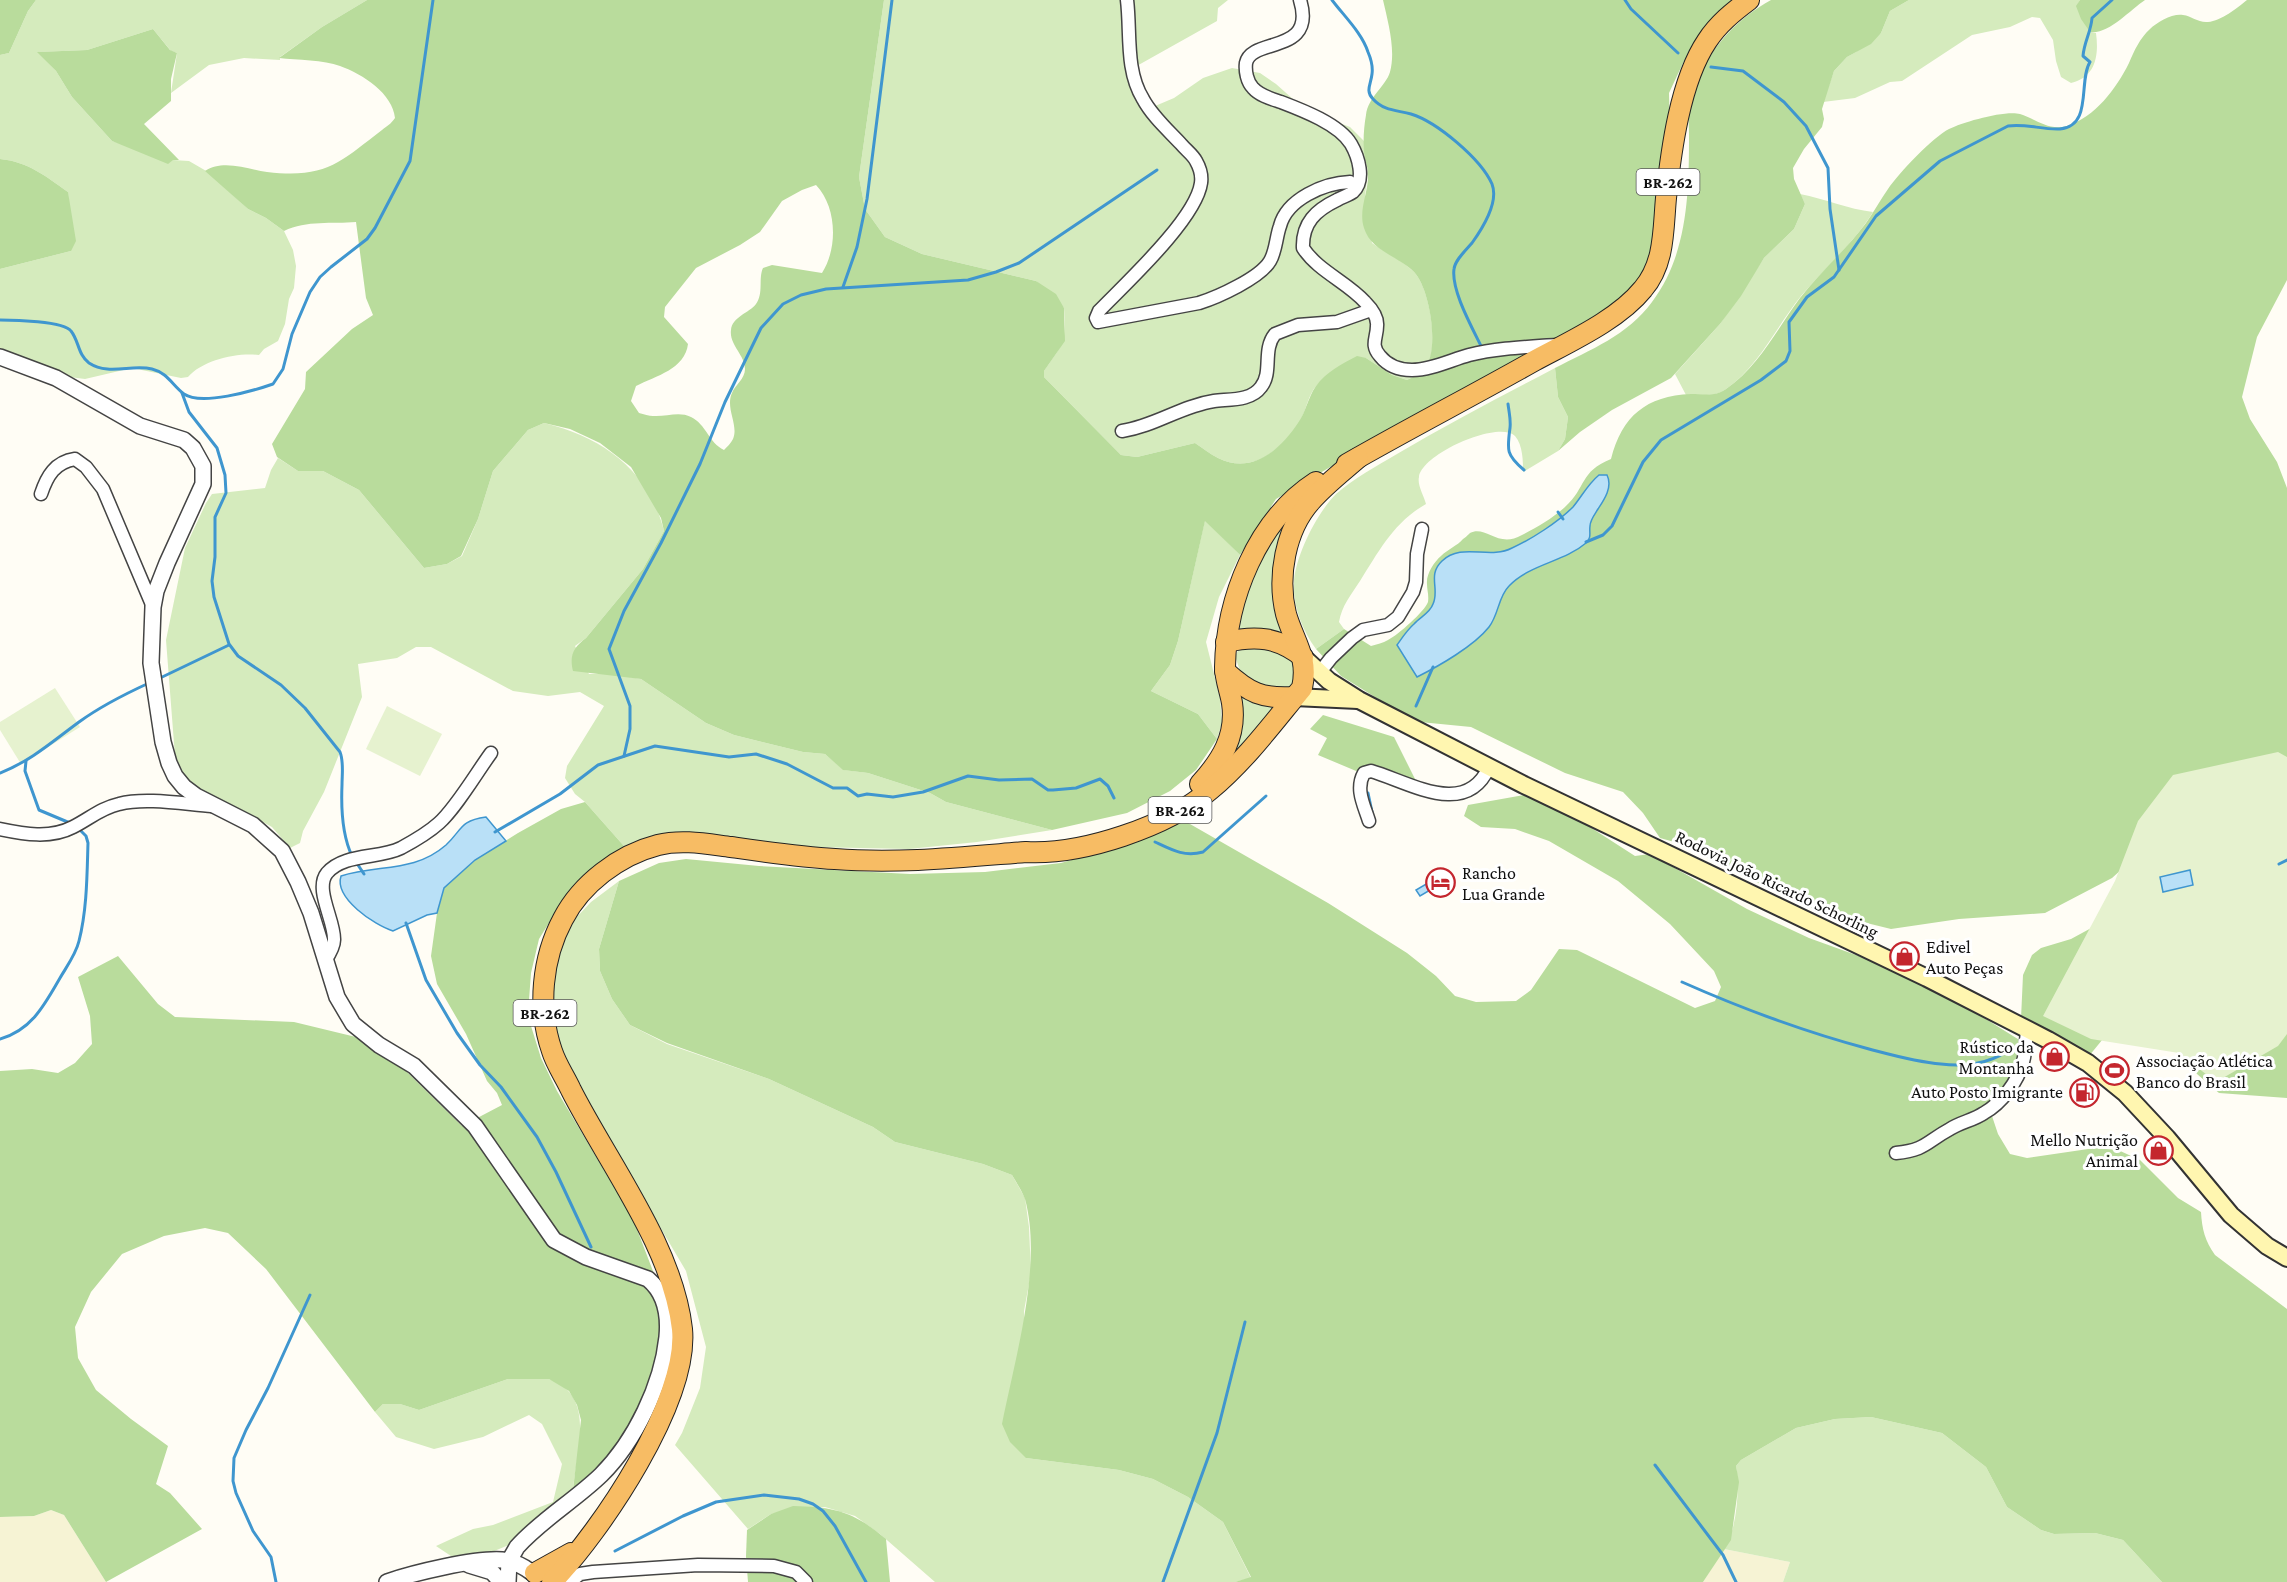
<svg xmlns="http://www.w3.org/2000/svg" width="2287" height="1582" viewBox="0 0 2287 1582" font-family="'Crimson Pro',serif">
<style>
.farmland{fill:#f6f3d4}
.green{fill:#d5ebbd}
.forest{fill:#b9dc9c;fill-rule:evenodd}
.pitch{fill:#e6f2cf}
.water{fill:#b9e0f7;stroke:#3f96cf;stroke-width:1.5}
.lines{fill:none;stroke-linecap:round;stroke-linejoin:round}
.stream{stroke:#3f96cf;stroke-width:3}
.minor-casing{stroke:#444;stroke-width:15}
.tertiary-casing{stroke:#444;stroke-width:18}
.secondary-casing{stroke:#333;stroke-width:20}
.trunk-casing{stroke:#222;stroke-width:22}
.minor{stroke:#fff;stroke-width:12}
.tertiary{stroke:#fff;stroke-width:15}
.secondary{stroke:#fff6b0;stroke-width:16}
.trunk{stroke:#f7bc64;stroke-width:20}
.labels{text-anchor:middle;stroke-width:6;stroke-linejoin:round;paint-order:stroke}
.shield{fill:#fff;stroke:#585858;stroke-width:1.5}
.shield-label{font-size:16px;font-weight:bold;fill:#111}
.poi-label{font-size:18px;fill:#111;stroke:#fff;text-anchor:start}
.street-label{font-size:18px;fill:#111;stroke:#fff}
</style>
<rect width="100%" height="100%" fill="#fffdf5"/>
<g class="farmland">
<polygon points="51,1510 64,1515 106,1582 0,1582 0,1517 34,1516"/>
<polygon points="1724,1549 1790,1562 1783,1582 1703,1582"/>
</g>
<g class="green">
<path d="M36,0h331l-45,27 -42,30v3l-36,-2 -35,7 -38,28 6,-40 -6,-2 -18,-22 -66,21 -49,2 18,19 16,26 40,44 61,19 16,1 19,11 40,37 18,9 18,13 9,19 3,16 -2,22 -5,11 -4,25 -7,17 -14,8 -5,6c-21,-3 -57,5 -71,22l-7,1 -49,-10 -47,11 -23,-3 -62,-22v-85l71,-18 -3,-59c-23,-16 -39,-30 -68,-33v-104l9,-2 19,-42z"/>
<path d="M884,0h344l-10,8 -1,13 -91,51 9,25 13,12 26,-11 29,-20 29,-10 28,5 16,11 18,16 32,18 24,9 14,14v11l4,21 -3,22 7,48c14,10 30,17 42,29 16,16 27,81 10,99 -4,3 -12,6 -17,9l-15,-5 -26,-17c-13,7 -39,18 -49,27 -9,9 -11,27 -18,38 -18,27 -47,52 -81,35 -8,-4 -15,-10 -23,-15l-58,14 -16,-2 -77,-78v-6c19,-28 23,-27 20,-63l-28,-27 -114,-27 -37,-17 -20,-28 -6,-32z"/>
<path d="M1909,0h171l-3,6 13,26 6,1c3,22 0,44 -25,50l-10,-6 -5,-16 -3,-21 -13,-22 -8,-1 -22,10 -38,8 -70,46 -12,1 -35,16 -32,4 11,-31 13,-14 9,-5 25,-19 9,-22z"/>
<path d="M1800,194c25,5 48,15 73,18 -20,32 -48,56 -72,84 -25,31 -42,70 -75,93 -12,9 -26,5 -40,6l-11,-21 45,-50 44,-66 30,-29 11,-25z"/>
<path d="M1555,368l3,29 10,20 -3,22 -7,12 -35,21c0,-10 0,-27 -8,-36 -17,-16 -93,18 -96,41 -2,8 5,19 7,27 -32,18 -47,47 -66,77 -9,14 -18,24 -21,41l5,7 -28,20c-14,-19 -24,-45 -22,-69 3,-27 23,-67 42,-86 18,-16 41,-28 61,-40 52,-31 105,-58 158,-86z"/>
<path d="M544,423c58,14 105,47 120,108l-21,38 -57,69 -11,8 14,28h24l28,5 65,44 28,12 69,17 22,2 19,16 24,3 62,20 16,9 106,28 -75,12 -68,7 -148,-3 -130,8 -46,-52 -10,-8 -10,-16 2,-12 37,-60 -24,-14 -32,4 -35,-5 -82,-44h-15l-19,11 -39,6 4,33 -38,95 -21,39 -3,12 -10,5 -18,-21 -43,-23 -31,-11 -15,-16 -8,-21 -9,-116 19,-92 21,-45 6,-9 53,-6 6,-18 7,-12 20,13h25l36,19 65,78 23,-4 15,-8 16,-37 15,-48 35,-41z"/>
<path d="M1301,503l-22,53 14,88c-22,-12 -36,-16 -61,-13l31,-82z"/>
<polygon points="1205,520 1240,555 1219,597 1206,642 1220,698 1222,723 1217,739 1198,714 1151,691 1170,665 1178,641"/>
<polygon points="1256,642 1290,657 1296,673 1293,685 1282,692 1243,680 1235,656 1239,649"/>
<polygon points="1238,691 1280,706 1202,789"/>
<polygon points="619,881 599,949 600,971 612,999 630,1025 667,1044 769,1079 873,1127 895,1142 983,1164 1012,1175 1025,1198 1029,1227 1031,1273 1024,1311 1026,1458 1119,1470 1153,1479 1188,1497 1223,1522 1251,1578 1235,1582 935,1582 880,1534 855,1516 825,1507 771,1514 748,1529 675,1445 682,1433 700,1388 706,1347 686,1271 605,1134 559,1051 548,999 557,947 572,922 591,902"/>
<path d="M508,1379c12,0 30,-3 41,0 48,16 27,74 24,111l-62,54 -24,10 -33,4 -18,-12 37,-17 20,-4 60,-23 9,-38 -20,-40 -13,-9 -46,22 -49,12 -38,-12 -21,-25 8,-8h17l19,6z"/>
<path d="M1871,1417l71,16 44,34 21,40 34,23 13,4 41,-1 28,7 39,42h-379l7,-20 -66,-13c13,-19 16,-61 12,-83l5,-6 55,-32 39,-9z"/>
</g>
<g class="forest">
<polygon points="0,0 36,0 28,11 9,53 0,55"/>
<path d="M367,0h517l-25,177 6,32 20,28 37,17 114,27 20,13 8,14 1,33 -21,30v6l77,78 16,2 58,-14c8,5 15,11 23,15 34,17 62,-8 80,-35 8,-11 10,-26 18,-37 10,-14 26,-22 41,-30l9,2 26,17 15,5c5,-3 12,-5 16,-9 18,-17 7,-83 -9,-99 -16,-16 -43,-21 -50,-44 -6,-18 5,-37 4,-54 0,-8 -4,-15 -4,-23 -1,-11 0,-25 2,-36 2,-18 20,-29 24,-43 6,-22 -2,-50 -7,-72h351l-32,31 -18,30 -15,32 1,43 -17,129 -36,45 -263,143 -78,46 -36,56 -35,-34 -27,120 -8,24 -19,26 47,23 19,25 -21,31 -26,21 -43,22 -75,17 -106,-28 -16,-9 -62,-20 -25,-3 -18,-16 -22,-2 -69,-17 -28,-12 -65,-44 -68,-8c-4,-16 1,-24 13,-33l57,-69 21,-38 -3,-13 -30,-51 -31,-24 -30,-14 -26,-6 -16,7 -35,41 -15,48 -17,37 -14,8 -23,4 -65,-78 -36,-19h-25l-21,-14 -5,-13 33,-55 1,-17 46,-43 21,-14 -7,-17 -10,-76c-24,2 -49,-2 -72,9l-18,-13 -18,-9 -43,-38c18,-12 42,-2 62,1 59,7 73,-10 115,-42 5,-4 9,-6 13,-12 -2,-24 -32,-44 -55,-52 -16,-6 -43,-6 -61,-8l43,-31zM816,185c21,22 22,63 6,88l-50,-8 -9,3c-5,11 1,25 -7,36 -7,9 -24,13 -25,26 -2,15 14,25 14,39 0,10 -10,16 -13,24 -7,15 7,32 1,46 -2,4 -6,8 -9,11 -15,-7 -18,-26 -33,-33 -12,-6 -25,0 -38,-1 -4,0 -9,-2 -14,-3l-8,-12 5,-15c20,-10 49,-17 52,-42l-24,-27 1,-10 31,-39 44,-23 20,-13 22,-31 20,-11z"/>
<path d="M1771,0h138l-19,11 -9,22 -10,11 -24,13 -13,14 -12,38 2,10 -2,8 -18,22 -11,19 1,11 11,25 -11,25 -30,29 -23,38 -21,28 -49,54 -59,32 -32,22 -22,19 7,-12 3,-22 -10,-20 -3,-29c35,-18 73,-33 97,-66 36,-48 37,-109 37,-166 0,-12 -1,-25 0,-37 1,-7 6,-14 9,-21 16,-34 40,-60 73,-78z"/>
<path d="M2080,0h65c-15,10 -37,35 -55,32l-9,-13 -5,-13z"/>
<path d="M2247,0h40v280l-30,57 -15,60 8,22 27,43 10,26v326l-145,37 -30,27 -67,35 -86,6 -68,10 -73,-18 -90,-42 -43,-24 -25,-7 -17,-25 -20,-21 -58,-19 -94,-46 -51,-5 -24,-12 -55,-34 -25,-27 28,-20 27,17c6,-2 12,-3 17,-6 10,-5 37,-29 40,-38 1,-7 -1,-12 -1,-18 -1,-10 7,-22 14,-28 7,-7 16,-10 22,-17 2,-1 6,-5 7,-6 16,-8 28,16 52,2 14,-7 31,-17 43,-28 22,-20 14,-35 46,-48 11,-43 35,-63 80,-65 13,0 24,3 35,-5 33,-23 51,-60 74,-91 20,-26 46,-48 66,-75 8,-11 14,-23 22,-34 11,-16 45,-52 61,-60 14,-7 56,-19 71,-15 16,5 28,17 47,12 28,-9 49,-37 62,-63 5,-12 11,-25 21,-34 7,-7 23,-16 33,-14 9,1 15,8 25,7 13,-1 29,-14 39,-22z"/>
<polygon points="153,29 170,50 177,53 171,79 171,101 144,124 179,160 173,160 168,164 112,141 72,97 56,71 37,52 87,50"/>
<path d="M0,159c29,3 45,17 68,33l8,49 -5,10 -71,18z"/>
<polygon points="1323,715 1394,737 1417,783 1368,776 1318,755 1327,738 1310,729"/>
<path d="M1524,795l41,16 70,45 15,-2 97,55 62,29 69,25 103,53 48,30 2,3 -42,58 9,27 12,20 17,4 68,-10 23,2 22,10 38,38 23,14c1,17 4,29 14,43l72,54v273h-125l-39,-42 -28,-7 -41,1 -13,-4 -34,-23 -21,-40 -44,-34 -71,-16 -36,2 -39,9 -55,32 -5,6 3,16 -8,58 -28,42h-468l16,-5 -28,-55 -35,-25 -35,-18 -34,-9 -93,-12 -16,-16 -8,-18c13,-66 41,-159 23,-225 -3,-8 -9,-17 -13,-24l-29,-11 -88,-22 -22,-15 -104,-48 -102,-36 -37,-18 -18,-26 -12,-28 -1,-22 20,-68 40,-18 27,-4 73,7 151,8 75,-2 76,-9 83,-24 39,-19 145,83 79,50 29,23 19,20 21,6 40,-1 15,-11 28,-41 18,1 118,58 20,-7 6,-14 -7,-16 -44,-47 -52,-43 -69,-40 -34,-12 -34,-2 -17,-11 4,-11z"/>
<polygon points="585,802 631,854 578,888 557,910 539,939 531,973 529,1000 531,1026 541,1058 557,1091 633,1219 666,1305 667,1327 628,1451 573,1490 581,1420 577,1405 569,1391 549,1379 508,1379 419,1410 400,1404 383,1404 375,1412 266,1269 228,1233 205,1228 164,1236 122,1254 91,1292 75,1327 78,1358 96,1390 131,1419 168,1446 156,1484 170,1493 202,1529 106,1582 64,1515 51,1510 34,1516 0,1517 0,1071 32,1069 58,1073 75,1063 92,1044 90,1016 78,977 118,956 158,1004 175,1017 294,1022 360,1038 406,1071 462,1126 502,1105 497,1093 487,1081 466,1034 437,984 431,956 437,913 444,888 475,860 518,833 561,809"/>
<polygon points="2287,866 2287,1098 2219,1093 2197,1074 2186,1059 2187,1049"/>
<polygon points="2106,920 2134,1001 2089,1056 2021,1019 2023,975 2032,955 2041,948 2071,939"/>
<path d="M793,1506c41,1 60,5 93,33l4,43h-142l-2,-26 1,-26 24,-16z"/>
</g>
<g class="pitch">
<polygon points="55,688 80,727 21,764 0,730 0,722"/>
<polygon points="387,706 442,734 420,776 366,749"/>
<polygon points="2278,752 2287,757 2287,1034 2278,1046 2216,1082 2179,1053 2091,1039 2043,1016 2115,881 2138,821 2173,775"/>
</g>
<g class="water">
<path d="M1599,475h8c6,12 -3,25 -9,34 -3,5 -8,11 -8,17 -1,7 2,11 -4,17 -22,19 -56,21 -77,43 -11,11 -10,28 -20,41 -15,19 -50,39 -72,50l-20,-32c5,-7 10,-15 17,-21 6,-7 16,-11 19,-20 7,-15 -6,-29 9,-43 20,-19 47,-1 70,-13 20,-9 46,-26 61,-41 9,-11 15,-23 26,-32z"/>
<path d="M486,817l20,24 -31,19 -31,28 -7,25 -10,2 -34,16c-19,-6 -59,-33 -52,-55 37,-12 73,-3 105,-31 17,-16 13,-24 40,-28z"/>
<polygon points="2190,870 2193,885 2163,892 2160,877"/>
<polygon points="1433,880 1437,886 1420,896 1416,890"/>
</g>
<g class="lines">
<g class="stream">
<path d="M1332,0c12,16 30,33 36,52 3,7 5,15 4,22 -1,10 -7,17 1,25 11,12 23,11 38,15 26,8 70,45 81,70 7,18 -10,45 -20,59 -6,7 -17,17 -18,26 -3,22 19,60 29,81"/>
<polyline points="1625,0 1631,9 1678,53"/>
<polyline points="1711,67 1743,71 1784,102 1806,126 1828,168 1830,209 1839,270"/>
<polyline points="843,287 857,247 867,199 892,0"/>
<path d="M0,320c13,0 64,1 71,11 8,10 7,24 18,32 20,13 42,1 63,6 16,4 20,16 32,25 17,12 69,-3 89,-10l10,-15 9,-35 18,-42 10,-15 11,-10 36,-28 8,-11 35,-67 23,-161"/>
<path d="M182,393l7,19 28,36 8,27 1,18 -11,24v40l-3,24 2,16 15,47 9,12 43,29 24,23 35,44c4,10 2,22 2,33 -1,23 0,50 10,71"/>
<path d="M1508,404c1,8 3,16 2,24 -3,22 -4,27 14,42"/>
<polyline points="1558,512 1563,519"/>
<path d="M1586,542l17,-7 9,-9 31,-64 18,-22 100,-60 25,-19 4,-10 -1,-29 18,-25 27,-20 42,-61 64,-55 68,-35c17,-3 34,4 52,3 33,-3 18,-48 30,-67l-7,-6c1,-14 8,-24 9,-38l20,-18"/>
<polyline points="158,679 229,645"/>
<polyline points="1416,706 1433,667"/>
<polyline points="624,756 630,729 630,706 609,649 624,611 661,543 700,464 725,402 761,328 783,304 801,295 826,289 968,280 996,272 1019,263 1157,170"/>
<polyline points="26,761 25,771 39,810 70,823"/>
<path d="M0,773c31,-12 53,-32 79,-51 22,-16 46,-28 70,-39"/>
<polyline points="1368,793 1372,812"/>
<polyline points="495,832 560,794 598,765 655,746 729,757 756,754 787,764 833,788 847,788 858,796 867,794 893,797 923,792 968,776 999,780 1032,779 1048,790 1053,790 1076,788 1100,779 1108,786 1114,798"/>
<path d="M1155,842c17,8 29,15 48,10l63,-56"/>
<polyline points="356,862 364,874"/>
<polyline points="2279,864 2287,860"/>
<polyline points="406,923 426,980 457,1033 480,1065 501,1087 537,1137 556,1172 591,1247"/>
<path d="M1682,982c61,27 123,50 187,67 23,6 47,13 72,15 22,3 48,0 66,-13"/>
<path d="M0,1039c32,-9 45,-35 60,-61 7,-12 16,-24 19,-37 8,-31 8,-66 9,-98l-2,-7 -8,-8"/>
<polyline points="1655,1465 1723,1555 1736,1582"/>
<polyline points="615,1551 683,1516 716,1502 764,1495 799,1499 813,1504 823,1511 835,1526 866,1582"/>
<polyline points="276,1582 271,1557 253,1531 236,1493 233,1481 234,1458 246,1430 268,1388 310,1295"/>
<polyline points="1163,1582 1217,1433 1245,1322"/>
</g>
<defs>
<g id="minor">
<path d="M1127,0c4,32 -2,70 16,99 9,17 25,31 38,45 5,6 12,11 15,17 4,7 6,15 5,22 -5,36 -76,101 -102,128l-3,7 2,4 101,-19c19,-6 61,-25 71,-42 6,-10 6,-24 10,-35 7,-27 44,-43 70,-44l6,5"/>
<path d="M1300,0c17,55 -49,37 -54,63 -1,8 1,19 7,25 7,8 19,11 28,14 21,8 58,22 70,42 7,12 15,36 2,48 -4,3 -11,5 -16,8 -21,10 -35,23 -34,48 15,23 44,34 62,54 6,6 13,15 12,24 0,12 -7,19 3,30 8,10 19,14 32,14 19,0 39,-10 57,-15 28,-7 58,-8 87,-10"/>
<path d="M1122,431c33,-5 59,-25 92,-30 16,-2 37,0 47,-14 12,-15 1,-37 14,-53l23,-9 39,-3 34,-12"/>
<path d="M41,494c6,-18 14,-32 34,-35l11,8 17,22 50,118"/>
<polyline points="1320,672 1331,658 1352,638 1363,630 1388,625 1398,617 1413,592 1416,582 1417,554 1422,529"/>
<path d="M1369,821c-5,-16 -14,-32 -5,-48l7,-2c38,11 95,48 118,-4"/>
<path d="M0,829c24,5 50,10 73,-2 16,-8 28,-19 46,-23 26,-7 65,0 93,2"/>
<path d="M325,961c4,-6 9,-14 9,-21 1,-19 -20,-51 -7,-67 17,-20 52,-14 74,-25 13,-7 27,-15 38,-25 17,-15 38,-51 52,-70"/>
<path d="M1896,1153c30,-3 30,-11 54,-24 11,-7 24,-9 34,-16 18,-10 34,-32 39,-51 3,-11 3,-22 4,-33"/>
<polyline points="570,1582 580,1574 593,1572 698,1565 774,1566 796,1572 806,1582"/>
</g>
<g id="tertiary">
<path d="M0,357l56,21 84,48 44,14 9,8 10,18v18l-36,79 -11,28 -3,16 -2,56 12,79 6,21 6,13 9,11 12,9 57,29 29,26 16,31 13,31 26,84 16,27 26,21 35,21 61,60 79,114 32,17 62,22c17,14 21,37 19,58 -5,48 -32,104 -66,138 -27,26 -60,45 -84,72l-8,14 -1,21"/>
<polyline points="469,1565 492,1572 501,1582"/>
<path d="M387,1582c26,-9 88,-24 115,-22 10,1 21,6 29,12"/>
</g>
<g id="secondary">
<polyline points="1303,657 1329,681 1359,700 1524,785 1927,978 2048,1040 2088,1063 2125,1093 2167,1138 2231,1215 2267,1246 2287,1258"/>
<polyline points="1294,697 1358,700"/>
</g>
<g id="trunk">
<path d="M1347,464c61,-35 125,-68 187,-103 35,-19 84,-41 109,-72 22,-26 20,-59 23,-91 5,-47 14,-117 41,-157 11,-17 26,-29 42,-41"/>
<path d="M1226,642c30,-7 52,-5 77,15"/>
<path d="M1225,671c24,22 37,28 69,26"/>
<path d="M1200,784c21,-23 37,-48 32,-81 -2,-12 -7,-24 -7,-36 1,-68 32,-147 91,-185"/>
<polyline points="535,1573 571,1553"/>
<path d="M552,1582c49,-51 137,-181 130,-253 -9,-82 -74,-166 -111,-239 -6,-13 -15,-26 -19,-39 -15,-43 -10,-93 11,-132 18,-35 56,-64 95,-74 24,-6 49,-1 73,2 35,5 69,10 104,12 64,5 128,-2 191,-7 56,3 141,-25 184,-62 35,-29 63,-67 92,-102 7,-31 -8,-46 -16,-74 -9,-37 -1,-84 25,-113 14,-16 31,-29 47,-43"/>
</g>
</defs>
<use href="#minor" class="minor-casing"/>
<use href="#tertiary" class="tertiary-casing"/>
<use href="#secondary" class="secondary-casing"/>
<use href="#trunk" class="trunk-casing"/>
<use href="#minor" class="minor"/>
<use href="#tertiary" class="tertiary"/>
<use href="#secondary" class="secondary"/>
<use href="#trunk" class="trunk"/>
</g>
<defs>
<symbol id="hotel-ring" viewBox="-11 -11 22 22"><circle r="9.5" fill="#fff" stroke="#c4262e" stroke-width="1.5"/><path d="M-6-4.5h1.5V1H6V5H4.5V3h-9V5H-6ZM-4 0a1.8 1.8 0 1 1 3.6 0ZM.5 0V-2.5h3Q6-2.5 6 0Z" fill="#c4262e"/></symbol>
<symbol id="shop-ring" viewBox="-11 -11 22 22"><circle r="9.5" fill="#fff" stroke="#c4262e" stroke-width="1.5"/><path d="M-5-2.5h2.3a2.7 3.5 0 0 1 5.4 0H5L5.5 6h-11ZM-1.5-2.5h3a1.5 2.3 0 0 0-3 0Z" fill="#c4262e"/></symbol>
<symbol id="stadium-ring" viewBox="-11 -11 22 22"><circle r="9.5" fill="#fff" stroke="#c4262e" stroke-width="1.5"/><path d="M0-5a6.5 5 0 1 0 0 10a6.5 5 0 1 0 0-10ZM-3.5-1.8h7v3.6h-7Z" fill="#c4262e"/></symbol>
<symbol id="fuel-ring" viewBox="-11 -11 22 22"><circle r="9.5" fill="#fff" stroke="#c4262e" stroke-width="1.5"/><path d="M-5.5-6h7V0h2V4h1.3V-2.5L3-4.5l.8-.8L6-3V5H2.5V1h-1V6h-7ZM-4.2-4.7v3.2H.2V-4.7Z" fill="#c4262e"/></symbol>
</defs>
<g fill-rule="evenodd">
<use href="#hotel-ring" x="1424" y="866" width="33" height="33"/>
<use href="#shop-ring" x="1888" y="940" width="33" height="33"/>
<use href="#shop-ring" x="2038" y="1040" width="33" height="33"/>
<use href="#stadium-ring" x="2098" y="1054" width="33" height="33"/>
<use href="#fuel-ring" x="2068" y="1076" width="33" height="33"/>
<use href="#shop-ring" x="2142" y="1134" width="33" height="33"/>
</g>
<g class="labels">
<g class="shield">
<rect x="1636.5" y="169" width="63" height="26" rx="4.5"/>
<rect x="1148.5" y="797" width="63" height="26" rx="4.5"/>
<rect x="513.5" y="1000" width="63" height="26" rx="4.5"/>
</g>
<g class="shield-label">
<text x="1668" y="188">BR-262</text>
<text x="1180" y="816">BR-262</text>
<text x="545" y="1019">BR-262</text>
</g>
<g class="poi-label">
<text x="1462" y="879">Rancho<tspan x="1462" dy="21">Lua Grande</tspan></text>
<text x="1926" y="953">Edivel<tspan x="1926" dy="21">Auto Peças</tspan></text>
<text x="2034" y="1053" text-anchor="end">Rústico da<tspan x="2034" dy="21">Montanha</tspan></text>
<text x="2136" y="1067">Associação Atlética<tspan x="2136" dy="21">Banco do Brasil</tspan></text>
<text x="2063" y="1098" text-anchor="end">Auto Posto Imigrante</text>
<text x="2138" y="1146" text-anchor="end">Mello Nutrição<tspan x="2138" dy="21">Animal</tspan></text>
</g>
<g class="street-label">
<text transform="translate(1777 884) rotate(26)" y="6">Rodovia João Ricardo Schorling</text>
</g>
</g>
</svg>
